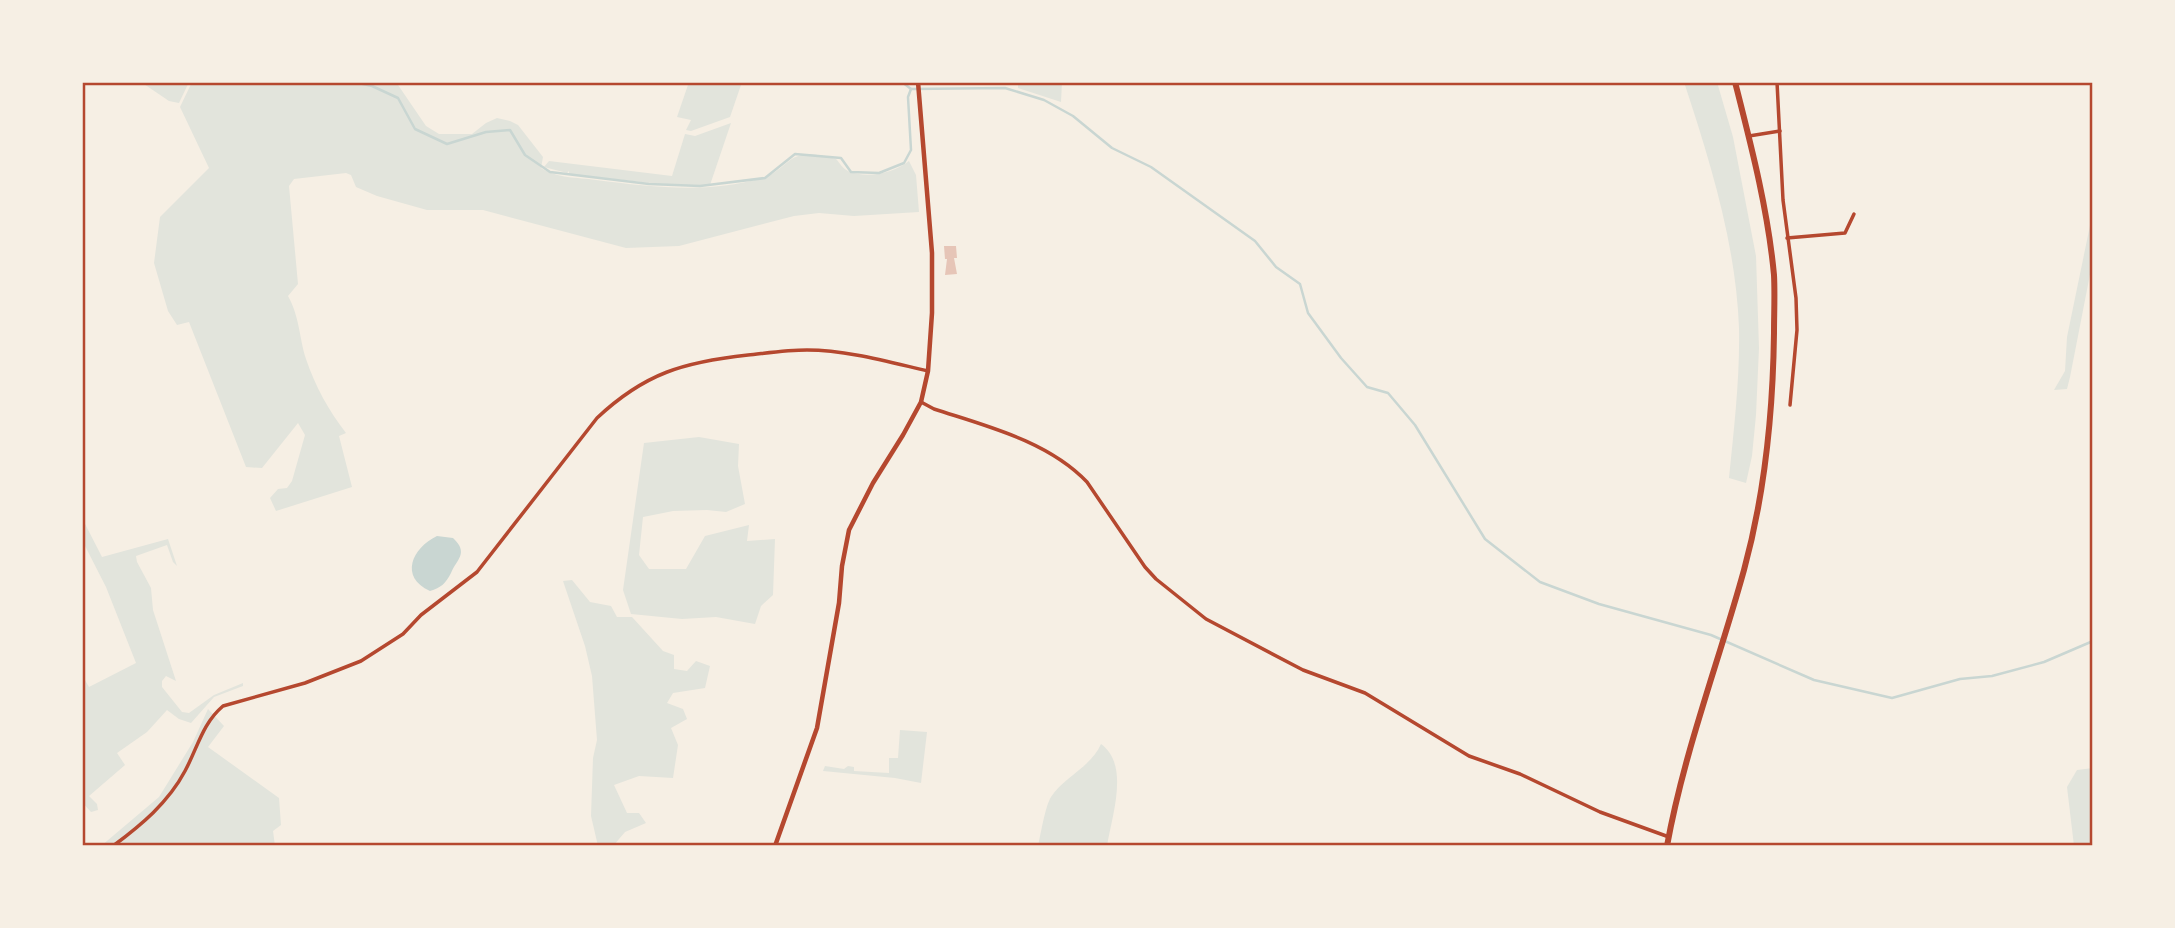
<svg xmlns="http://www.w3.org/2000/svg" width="2175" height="928" viewBox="0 0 2175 928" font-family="'Nunito Sans',sans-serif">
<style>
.green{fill:#e2e4dc}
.water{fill:#c9d6d2}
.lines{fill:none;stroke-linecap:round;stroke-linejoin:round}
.stream{stroke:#c9d6d2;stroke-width:2.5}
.building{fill:#e6c5b7}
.minor{stroke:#b5482f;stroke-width:3.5}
.tertiary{stroke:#b5482f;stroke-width:4.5}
.primary{stroke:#b5482f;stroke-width:6}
.neatline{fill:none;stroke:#b5482f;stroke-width:2.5}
</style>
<rect width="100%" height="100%" fill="#f6efe4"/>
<g class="green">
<polygon points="141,82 189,82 179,103 169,101"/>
<path d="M192,82h204l30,44 13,8h33l14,-11 11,-5 13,3 8,4 25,32 -2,11c18,11 35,9 55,12 56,7 111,14 166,-2 11,-3 18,-10 27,-17 14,-11 31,-6 47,-2 4,4 6,9 12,12 19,8 46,2 61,-10l7,14 3,37 -65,4 -35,-3 -25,3 -115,30 -53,2 -143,-38h-56l-50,-14 -21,-9 -5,-12 -5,-2 -52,6 -5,7 9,98 -10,12c12,22 11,41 18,63 9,27 23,52 40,74l-7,3 13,51 -76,24 -6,-13 8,-9 9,-1 5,-7 13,-46 -7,-12 -36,45 -16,-1 -57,-145 -12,3 -9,-14 -14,-48 6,-46 49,-49 -29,-61z"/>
<polygon points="689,82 742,82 730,117 691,131 686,130 691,120 677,117"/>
<polygon points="1018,82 1062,82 1061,102 1018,88"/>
<path d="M1684,82h33l16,55 23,119 3,92 -3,67 -4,41 -6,27 -17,-5c5,-50 11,-100 10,-150 -3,-84 -29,-167 -55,-246z"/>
<polygon points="731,123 710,185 669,185 569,174 569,171 567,173 544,167 549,161 672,176 685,134 695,136"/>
<polygon points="2093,211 2093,259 2070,377 2067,389 2054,390 2065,371 2067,337"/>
<polygon points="699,437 739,444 738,466 745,504 726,512 707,510 673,511 643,517 639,555 649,569 686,569 705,536 749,525 747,541 775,539 773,595 761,606 755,624 716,617 682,619 631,614 623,590 644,443"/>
<polygon points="82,518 102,557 168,539 177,566 173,562 167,545 136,556 137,562 151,588 153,610 176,681 166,676 162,681 162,687 182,712 189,713 214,695 243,683 243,686 214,697 191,723 179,719 167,710 147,732 117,753 125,765 89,796 97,804 98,810 91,812 82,802 82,675 89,687 136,663 106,587 82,540"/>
<polygon points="572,580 590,602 611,606 617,617 632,617 663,651 674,655 674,669 687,671 696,661 710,666 705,688 673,693 667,703 683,709 687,719 671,728 678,745 673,778 639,776 614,785 627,813 639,813 646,823 625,832 613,846 598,846 591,816 593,758 597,740 592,676 585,646 563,581"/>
<polygon points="208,709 224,726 208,747 279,798 281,825 273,831 275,846 101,846 159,797 193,742"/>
<polygon points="900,730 927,732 921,783 895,778 823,771 825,766 844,769 848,766 854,767 854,771 889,773 889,758 898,758"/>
<path d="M1101,744c29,21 11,71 6,102h-69c3,-13 7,-39 13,-49 13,-20 40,-30 50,-53z"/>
<polygon points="2093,768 2093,846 2074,846 2067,787 2077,770"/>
</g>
<path class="water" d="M437,536l16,2c16,15 4,21 -2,35 -5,10 -10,15 -21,18 -31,-14 -18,-43 7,-55z"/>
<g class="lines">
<g class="stream">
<polyline points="354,82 372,86 398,98 415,129 447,144 486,132 510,130 525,155 550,172 649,184 700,186 765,178 795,154 841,158 851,172 879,173 904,163 911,150 908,97 911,89"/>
<polyline points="902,82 911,89 1005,88 1044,100 1073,116 1112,148 1151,167 1255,241 1276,267 1300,284 1308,313 1341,358 1367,387 1388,393 1415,425 1485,539 1540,582 1599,604 1711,635 1814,680 1892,698 1960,679 1992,676 2044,662 2093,641"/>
</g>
</g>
<polygon class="building" points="944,246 956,246 957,258 954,258 957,274 945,275 947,259 945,259"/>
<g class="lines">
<g class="minor">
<polyline points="1777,82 1783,200 1796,298 1797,330 1790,405"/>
<polyline points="1749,136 1780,131"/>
<polyline points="1787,238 1845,233 1854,214"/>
<path d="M921,402l13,7c52,17 114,32 153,73l58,85 11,12 50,40 97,51 62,23 104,63 51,18 80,38 69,25"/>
<path d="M113,846c28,-21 55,-43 72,-75 13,-24 17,-47 38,-65l82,-23 56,-22 42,-27 18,-19 56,-43 120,-154c48,-45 87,-56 151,-63 19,-2 39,-5 59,-5 40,0 82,12 121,21"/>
</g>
<polyline class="tertiary" points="775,846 817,728 839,603 842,566 849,530 873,483 903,435 921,402 928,371 932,313 932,253 918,82"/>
<path class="primary" d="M1667,846c17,-94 52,-185 77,-276 21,-77 29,-158 30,-237 0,-19 1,-39 0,-58 -6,-65 -23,-130 -39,-193"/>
</g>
<rect width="2175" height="928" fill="none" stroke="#f6efe4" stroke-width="168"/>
<rect x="84" y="84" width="2007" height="760" class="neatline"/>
</svg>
